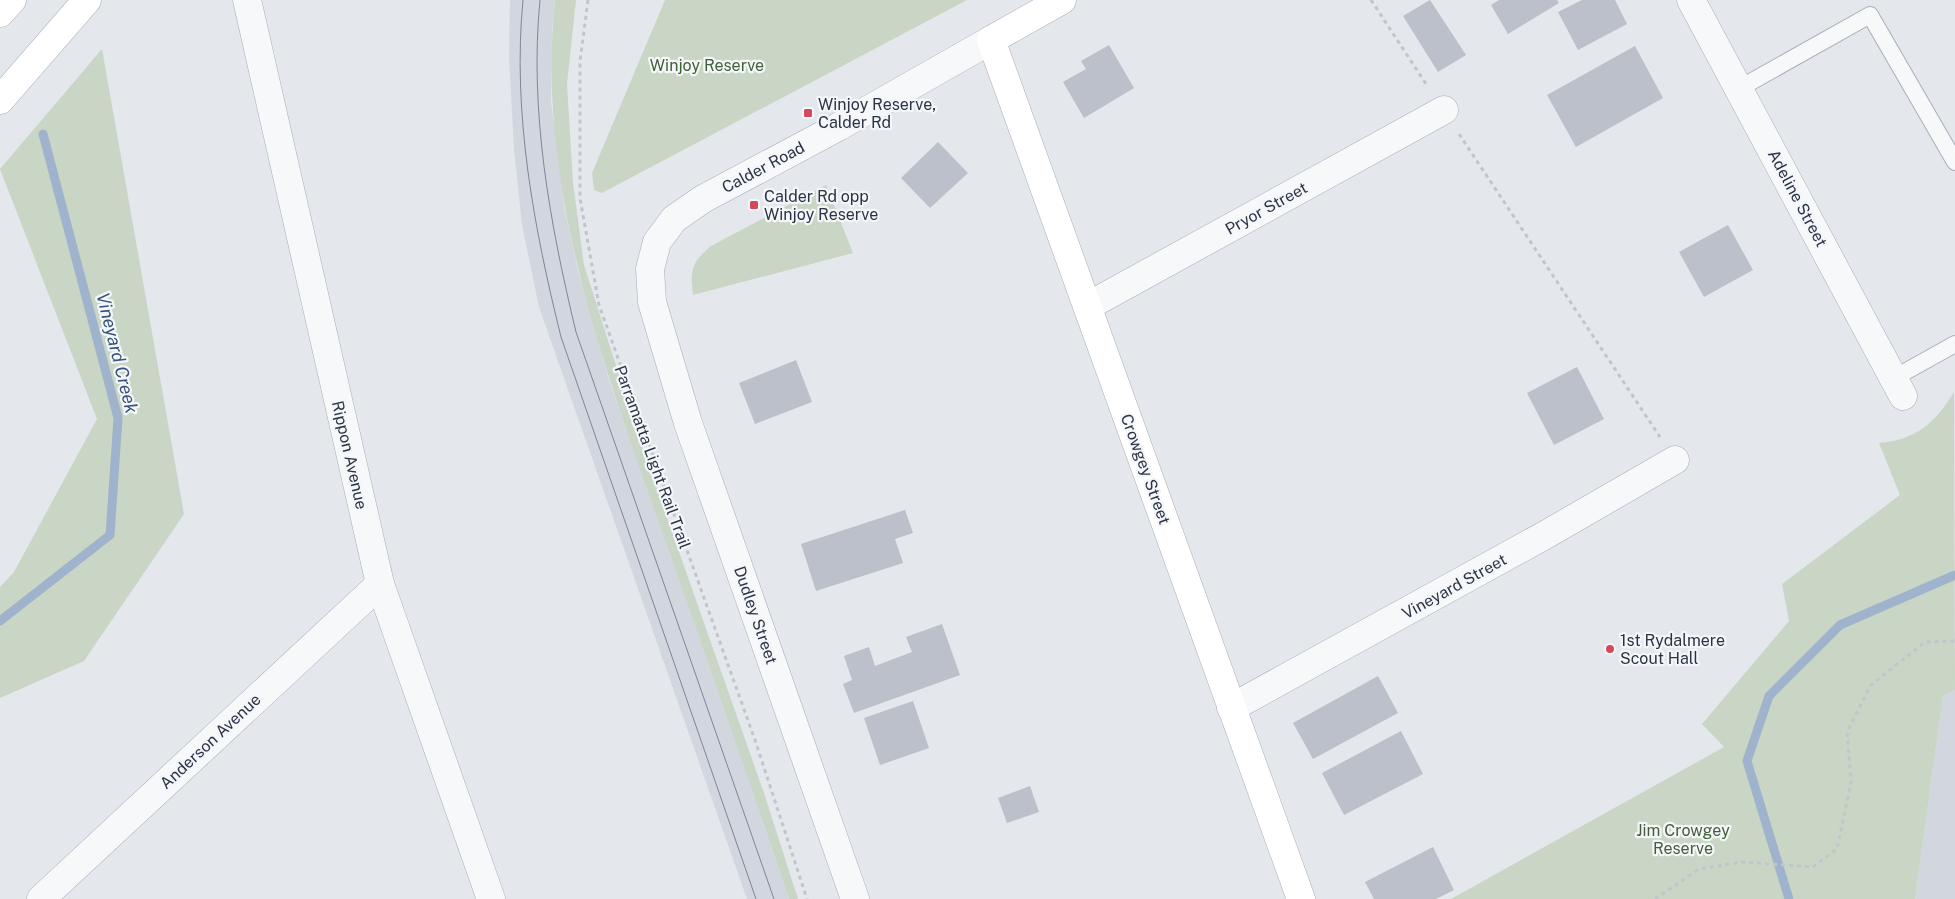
<svg xmlns="http://www.w3.org/2000/svg" width="1955" height="899" viewBox="0 0 1955 899" font-family="'Public Sans',sans-serif">
<style>
.built{fill:#d2d6de}
.green{fill:#c9d6c5}
.lines{fill:none;stroke-linecap:round;stroke-linejoin:round}
.stream{stroke:#9fb4cc;stroke-width:9}
.building{fill:#bbc0ca}
.lane-casing{stroke:#a9aeb7;stroke-width:18}
.street-casing{stroke:#a9aeb7;stroke-width:29}
.secondary-casing{stroke:#a9aeb7;stroke-width:29}
.primary-casing{stroke:#a3abb8;stroke-width:29}
.path{stroke:#c2c5cb;stroke-width:3;stroke-dasharray:4 4;stroke-linecap:butt}
.lane{stroke:#f7f8fa;stroke-width:16}
.street{stroke:#f7f8fa;stroke-width:28}
.secondary{stroke:#fff;stroke-width:28}
.primary{stroke:#fff;stroke-width:28}
.tram{stroke:#7d8696;stroke-width:1}
.poi-dot{fill:#d1495b;stroke:#f4f6f9;stroke-width:2}
.labels{text-anchor:middle;stroke-width:4.5;stroke-linejoin:round;paint-order:stroke}
.park-label{font-size:16px;fill:#3f6138;stroke:#f4f6f9}
.poi-label{font-size:16px;fill:#2b3445;stroke:#f4f6f9;text-anchor:start}
.street-label{font-size:16px;fill:#2b3445;stroke:#f4f6f9}
.water-label{font-size:18px;font-style:italic;fill:#34527a;stroke:#f4f6f9}
</style>
<rect width="100%" height="100%" fill="#e4e7ec"/>
<g class="built">
<polygon points="510,0 555,0 552,29 551,102 564,206 578,271 610,383 734,736 789,899 747,899 539,307 522,225 514,149 509,57"/>
<polygon points="1955,690 1955,899 1915,899 1943,696"/>
</g>
<g class="green">
<path d="M555,0h21l-9,84 6,99 11,82 57,179 123,349 34,106h-9c-40,-119 -81,-237 -123,-356 -61,-174 -131,-355 -111,-543z"/>
<polygon points="665,0 967,0 602,193 594,190 592,173"/>
<polygon points="102,49 184,514 84,661 0,698 0,587 14,572 97,419 0,169"/>
<path d="M826,185l27,68 -160,42c-3,-25 -2,-32 18,-49z"/>
<path d="M1954,392l1,298 -12,6 -28,203h-464l273,-152 -22,-23 87,-103 -7,-37 118,-89 -21,-52c37,-3 56,-20 75,-51z"/>
</g>
<g class="lines">
<g class="stream">
<polyline points="0,621 110,535 118,418 43,134"/>
<polyline points="1789,899 1747,761 1769,696 1840,625 1955,575"/>
</g>
</g>
<g class="building">
<polygon points="1430,0 1466,55 1438,72 1403,16"/>
<polygon points="1499,0 1557,0 1559,3 1508,34 1491,5"/>
<polygon points="1582,0 1615,0 1627,24 1578,50 1558,12"/>
<polygon points="1109,45 1134,88 1084,118 1063,82 1086,69 1081,61"/>
<polygon points="1635,46 1663,98 1576,147 1547,95"/>
<polygon points="938,142 968,173 930,208 901,178"/>
<polygon points="1728,225 1753,270 1704,297 1679,252"/>
<polygon points="796,360 812,402 755,424 739,383"/>
<polygon points="1577,367 1604,419 1554,445 1527,393"/>
<polygon points="905,510 913,533 895,539 903,563 816,591 801,544"/>
<polygon points="942,624 960,675 854,713 843,684 852,680 844,656 869,647 875,666 912,652 906,637"/>
<polygon points="1378,676 1398,713 1313,759 1293,723"/>
<polygon points="913,701 929,748 880,765 864,718"/>
<polygon points="1401,731 1423,774 1344,815 1322,773"/>
<polygon points="1030,786 1039,812 1007,823 998,798"/>
<polygon points="1433,847 1454,890 1436,899 1374,899 1365,882"/>
</g>
<g class="lines">
<defs>
<g id="lane">
<polyline points="1740,88 1870,15 1955,162"/>
<polyline points="1894,378 1955,344"/>
</g>
<g id="street">
<polyline points="247,0 380,584 491,899"/>
<polyline points="1691,0 1903,396"/>
<polyline points="1088,306 1444,110"/>
<polyline points="1231,708 1547,534 1675,460"/>
<polyline points="41,899 380,584"/>
<polyline points="855,899 688,423 652,302 650,269 657,242 674,219 703,199 838,127 991,40"/>
</g>
<polyline id="secondary" points="1062,0 991,40 1301,899"/>
<g id="primary">
<polyline points="0,13 12,0"/>
<polyline points="0,100 87,0"/>
</g>
</defs>
<use href="#lane" class="lane-casing"/>
<use href="#street" class="street-casing"/>
<use href="#secondary" class="secondary-casing"/>
<use href="#primary" class="primary-casing"/>
<g class="path">
<polyline points="588,0 580,61 580,198 599,305 755,740 807,899"/>
<polyline points="1371,0 1428,87"/>
<polyline points="1459,134 1660,437"/>
<polyline points="1655,899 1699,869 1742,862 1813,867 1837,849 1851,782 1847,732 1871,685 1925,642 1955,641"/>
</g>
<use href="#lane" class="lane"/>
<use href="#street" class="street"/>
<use href="#secondary" class="secondary"/>
<use href="#primary" class="primary"/>
<g class="tram">
<path d="M523,0c-11,113 11,228 38,337l195,562"/>
<path d="M540,0c-11,111 10,224 36,332l198,567"/>
</g>
</g>
<g class="poi-dot">
<rect x="803" y="108" width="10" height="10" rx="2.5"/>
<rect x="749" y="200" width="10" height="10" rx="2.5"/>
<circle cx="1610" cy="649" r="5"/>
</g>
<g class="labels">
<g class="park-label">
<text x="707" y="71">Winjoy Reserve</text>
<text x="1683" y="836">Jim Crowgey<tspan x="1683" dy="18">Reserve</tspan></text>
</g>
<g class="poi-label">
<text x="818" y="110">Winjoy Reserve,<tspan x="818" dy="18">Calder Rd</tspan></text>
<text x="764" y="202">Calder Rd opp<tspan x="764" dy="18">Winjoy Reserve</tspan></text>
<text x="1620" y="646">1st Rydalmere<tspan x="1620" dy="18">Scout Hall</tspan></text>
</g>
<g class="street-label">
<text transform="translate(763 167) rotate(-28)" y="6">Calder Road</text>
<text transform="translate(1798 198) rotate(62)" y="6">Adeline Street</text>
<text transform="translate(1266 208) rotate(-29)" y="6">Pryor Street</text>
<text transform="translate(350 455) rotate(77)" y="6">Rippon Avenue</text>
<text transform="translate(653 457) rotate(70)" y="6">Parramatta Light Rail Trail</text>
<text transform="translate(1146 469) rotate(70)" y="6">Crowgey Street</text>
<text transform="translate(1454 586) rotate(-29)" y="6">Vineyard Street</text>
<text transform="translate(756 615) rotate(71)" y="6">Dudley Street</text>
<text transform="translate(210 741) rotate(-43)" y="6">Anderson Avenue</text>
</g>
<g class="water-label">
<text transform="translate(117 353) rotate(76)" y="6">Vineyard Creek</text>
</g>
</g>
</svg>
